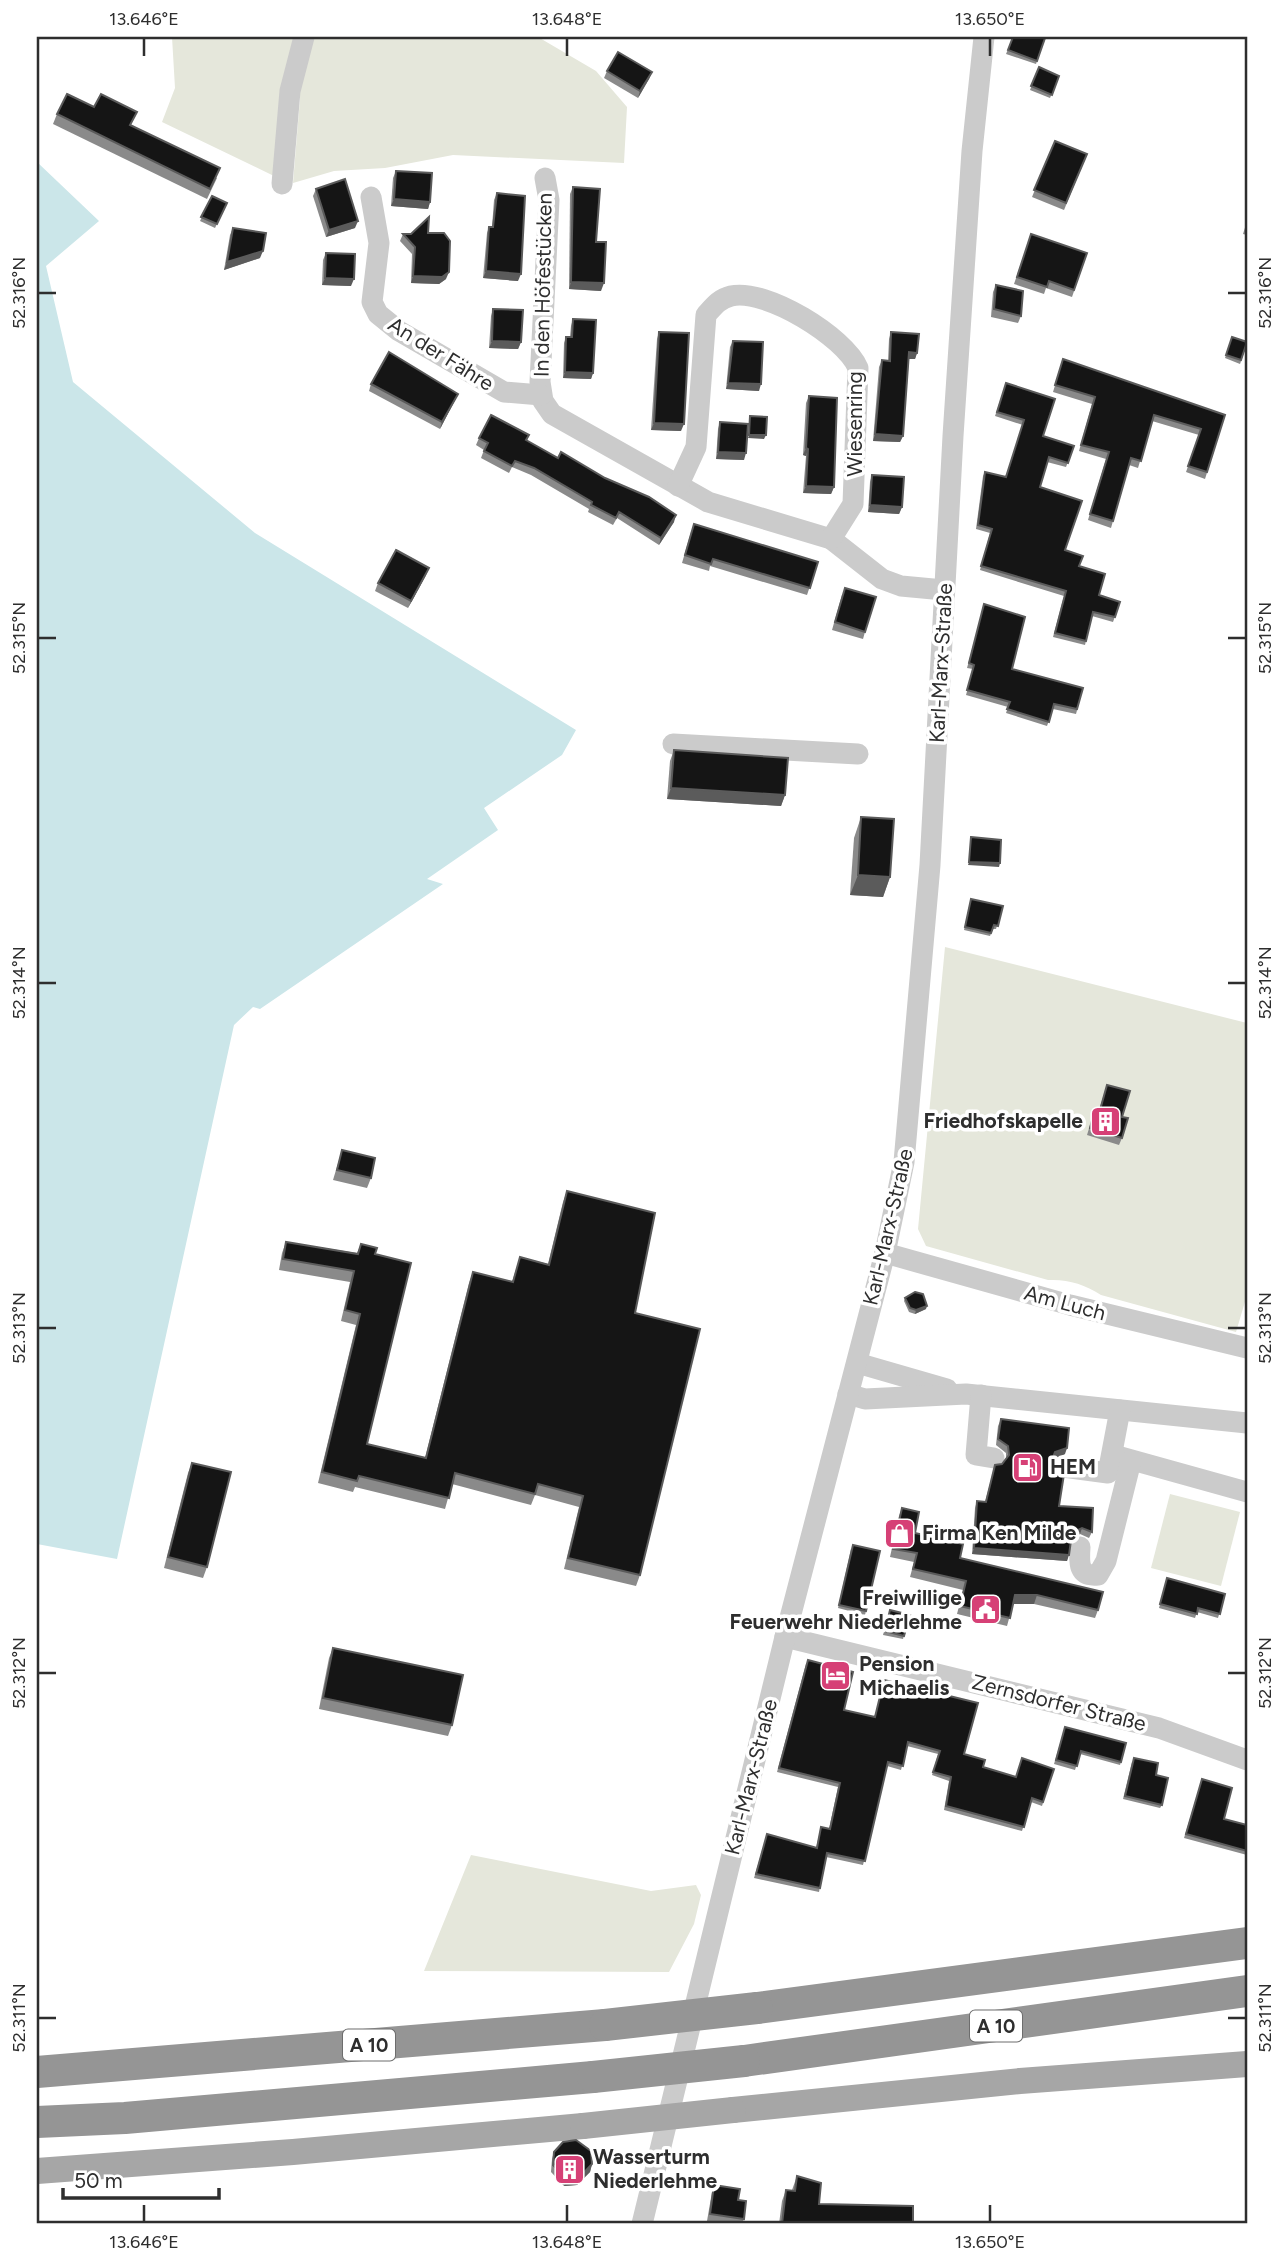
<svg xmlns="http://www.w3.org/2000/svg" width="1284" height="2261" viewBox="0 0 1284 2261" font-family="Figtree,sans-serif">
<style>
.green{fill:#e5e7db}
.water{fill:#cbe6e9}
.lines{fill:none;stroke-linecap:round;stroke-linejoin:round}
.minor{stroke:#cbcbcb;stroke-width:21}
.major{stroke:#a6a6a6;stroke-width:26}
.highway{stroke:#959595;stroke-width:32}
.major-bridge{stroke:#a6a6a6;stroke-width:26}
.highway-bridge{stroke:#959595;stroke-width:32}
.wall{fill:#8a8a8a}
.shaded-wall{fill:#5b5b5b}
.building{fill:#151515;stroke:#5b5b5b;stroke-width:2}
.ticks{fill:none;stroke:#2e2e2e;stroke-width:2.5}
.labels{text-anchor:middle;stroke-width:7;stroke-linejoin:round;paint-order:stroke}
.shield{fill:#fff;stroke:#6d6d6d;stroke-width:2}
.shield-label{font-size:19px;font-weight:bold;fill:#2e2e2e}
.street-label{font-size:21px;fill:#2e2e2e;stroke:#fff}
.poi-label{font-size:21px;font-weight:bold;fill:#2e2e2e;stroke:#fff;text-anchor:start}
.neatline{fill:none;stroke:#2e2e2e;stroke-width:2.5}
.ticks-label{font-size:18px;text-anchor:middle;fill:#2e2e2e}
</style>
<rect width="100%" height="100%" fill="#fff"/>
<g class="green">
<polygon points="172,37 538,37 596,71 627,107 624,163 453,155 385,168 334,171 293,183 300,99 298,86 274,176 162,122 175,88"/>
<path d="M945,947l302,76v272l-11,37 -135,-37c-17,-11 -33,-16 -53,-15l-122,-34 -8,-17z"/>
<polygon points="1170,1494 1240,1512 1221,1586 1151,1568"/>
<polygon points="471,1855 651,1891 696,1885 701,1895 694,1924 669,1972 424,1971"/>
</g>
<polygon class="water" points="37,162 99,221 46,266 73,382 255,533 576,730 562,755 484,808 498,830 427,879 443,884 260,1009 253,1007 234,1025 117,1559 37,1544"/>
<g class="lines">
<g class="minor">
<polyline points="545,178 549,200 540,382 543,401 552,414 708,502 831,539 882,579 901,586 944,590"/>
<polyline points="282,184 290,91 304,37"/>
<polyline points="371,197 379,243 372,302 378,314 399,331 504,392 541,395"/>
<path d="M678,486l18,-39 10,-132c8,-9 13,-16 25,-19 35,-8 114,41 127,72l-5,136 -22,35"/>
<polyline points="673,744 858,754"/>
<polyline points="885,1253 1070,1305 1247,1348"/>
<polyline points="857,1363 947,1389"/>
<polyline points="848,1394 865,1399 966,1394 1247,1423"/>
<polyline points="981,1395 976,1455 994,1458"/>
<polyline points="1114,1455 1247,1492"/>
<polyline points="1063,1467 1108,1473 1120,1410"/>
<path d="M1080,1547c-1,16 -2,30 18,28l8,-14 25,-100"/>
<polyline points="785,1637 1159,1728 1247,1760"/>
<polyline points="642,2224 785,1637 885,1253 904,1162 930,865 953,436 972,151 984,37"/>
</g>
<g class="major">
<polyline points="733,2110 1020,2081 1247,2064"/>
<polyline points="37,2171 293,2152 583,2126"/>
</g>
<g class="highway">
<polyline points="757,2008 1247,1943"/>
<polyline points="744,2061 1247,1991"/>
<polyline points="37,2072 605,2025"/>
<polyline points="37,2122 125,2118 593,2077"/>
</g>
<polyline class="major-bridge" points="583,2126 733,2110"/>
<g class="highway-bridge">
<polyline points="605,2025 757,2008"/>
<polyline points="593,2077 744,2061"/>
</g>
</g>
<g class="wall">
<polygon points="1013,37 1045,38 1036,64 1006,54"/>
<polygon points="1039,67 1059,76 1050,98 1030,90"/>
<polygon points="607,71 652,72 649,79 638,98 604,78"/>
<polygon points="57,114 132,125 217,178 207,199 53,124"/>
<polygon points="1055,141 1087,154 1064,210 1032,197"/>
<polygon points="396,171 430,202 428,209 391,206 393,178"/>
<polygon points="573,187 596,242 601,291 569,289 570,194"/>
<polygon points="316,189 355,228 326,237 313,196"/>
<polygon points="497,193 518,281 483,278 487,233 489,227 492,227 494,200"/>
<polygon points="212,196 227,203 215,228 200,221"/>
<polygon points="1247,221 1247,235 1243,234"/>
<polygon points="233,228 260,258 224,270 230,235"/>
<polygon points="428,233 446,279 439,284 411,283 412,254 400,241 403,234"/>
<polygon points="1031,234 1087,253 1072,297 1046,288 1044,294 1014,284"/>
<polygon points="326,253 351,286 322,285 323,260"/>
<polygon points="996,285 1021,316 1018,323 991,317 993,292"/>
<polygon points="493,309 521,342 518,349 489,348 491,316"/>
<polygon points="573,319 593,373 591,379 563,378 564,343 566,337 570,337 571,326"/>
<polygon points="659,332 681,431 651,430 657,339"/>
<polygon points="891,332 917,353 915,359 909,359 903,436 900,442 873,441 879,367 882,360 888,361 889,339"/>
<polygon points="1232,337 1247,344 1240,364 1225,358"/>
<polygon points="733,341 759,391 726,389 730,347"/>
<polygon points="1063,359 1225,415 1205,479 1186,472 1199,435 1152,421 1138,468 1129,465 1111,528 1088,520 1106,459 1079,451 1092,404 1053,392"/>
<polygon points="1006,383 1043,436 1074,446 1066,467 1047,462 1040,487 1065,550 1079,566 1099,595 1120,602 1113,622 1092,616 1085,645 1053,637 1064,596 980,570 990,533 976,529 983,476 985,472 1006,477 1023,425 995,416"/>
<polygon points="371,384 458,394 455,400 440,429 369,391"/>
<polygon points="809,396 834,487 831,494 803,493 806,456 803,455 806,403"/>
<polygon points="720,422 744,460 716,459 718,429"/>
<polygon points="529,435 527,441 674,522 659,545 617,518 613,525 588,512 589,509 531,475 512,467 509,473 481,458 484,450 476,445 479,438"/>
<polygon points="872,475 902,507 899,514 868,512 870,482"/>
<polygon points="691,532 818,562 807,595 710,566 709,571 682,563"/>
<polygon points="426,575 408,608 375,591 378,583"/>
<polygon points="842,595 865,632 863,639 832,630"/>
<polygon points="983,609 1012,669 1083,688 1076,714 1053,709 1047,726 1006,713 1008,707 966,695 973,669 967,668"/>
<polygon points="674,750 785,795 781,806 667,799 670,761"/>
<polygon points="861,817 890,877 883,897 850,895 854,838"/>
<polygon points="970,902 1003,906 996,929 993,929 990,936 964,930"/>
<polygon points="1107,1085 1122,1138 1119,1145 1087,1135 1095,1109 1099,1110"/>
<polygon points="342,1150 371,1178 367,1188 333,1180"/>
<polygon points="567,1191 635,1313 640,1575 636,1586 564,1569 579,1507 535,1495 531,1505 452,1484 445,1509 355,1487 353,1492 318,1483 356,1325 341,1321 350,1282 279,1270 282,1253 286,1242 357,1253 361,1244 375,1254 367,1444 425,1458 469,1283 473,1272 512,1282 520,1257 548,1264 563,1202"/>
<polygon points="905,1298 926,1309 915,1314 909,1312 904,1301"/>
<polygon points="1001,1419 1065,1454 1053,1459 1052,1460 1059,1506 1092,1532 1089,1538 1080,1534 1071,1538 1067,1561 972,1554 975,1508 977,1501 985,1502 995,1465 1002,1464 1006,1458 1006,1453 996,1445 998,1426"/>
<polygon points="192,1463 207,1567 203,1578 164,1568 188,1473"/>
<polygon points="902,1508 915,1533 960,1558 1098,1610 1095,1618 1034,1604 1013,1604 1007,1626 957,1614 963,1590 910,1577 914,1562 890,1557 899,1516"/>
<polygon points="851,1549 866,1611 865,1615 838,1608"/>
<polygon points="1167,1578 1225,1594 1218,1618 1197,1612 1195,1618 1159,1608"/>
<polygon points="890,1610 910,1615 903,1639 883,1635"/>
<polygon points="333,1648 452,1725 448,1736 319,1709 329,1658"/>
<polygon points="806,1664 844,1710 964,1754 983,1767 1015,1777 1054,1769 1042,1806 1031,1802 1022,1831 944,1810 949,1781 932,1775 938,1754 907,1746 901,1770 887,1766 863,1865 826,1857 819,1892 754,1878 767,1834 816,1848 821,1827 829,1829 838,1787 777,1772"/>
<polygon points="1065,1727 1121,1762 1120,1765 1080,1754 1075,1770 1054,1764"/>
<polygon points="1132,1762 1156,1775 1162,1805 1160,1808 1123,1799"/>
<polygon points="1202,1779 1224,1819 1247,1825 1247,1855 1184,1838"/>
<polygon points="554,2152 592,2164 590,2172 577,2185 564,2186 551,2172 552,2159"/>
<polygon points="797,2176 819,2204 913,2224 779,2224 782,2201 786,2190 792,2190"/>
<polygon points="714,2185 738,2200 744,2219 742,2224 726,2224 707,2221 712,2192"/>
</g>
<g class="shaded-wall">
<polygon points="652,72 649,79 638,98 640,91"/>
<polygon points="394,199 430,202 428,209 391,206"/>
<polygon points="358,221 355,228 326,237 329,230"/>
<polygon points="263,251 260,258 224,270 227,262"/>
<polygon points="486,271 521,274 518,281 483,278"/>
<polygon points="449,272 446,279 439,284 411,283 413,276"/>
<polygon points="325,278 354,279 351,286 322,285"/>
<polygon points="571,282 604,283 601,291 569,289"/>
<polygon points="492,341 521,342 518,349 489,348"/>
<polygon points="909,352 917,353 915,359 907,359"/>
<polygon points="565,372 593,373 591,379 563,378"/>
<polygon points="728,383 761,384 759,391 726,389"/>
<polygon points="458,394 455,400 440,429 442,422"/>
<polygon points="654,423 684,424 681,431 651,430"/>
<polygon points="875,434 903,436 900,442 873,441"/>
<polygon points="749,435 766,435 764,439 748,438"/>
<polygon points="806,448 808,449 806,456 803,455"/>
<polygon points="718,452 746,453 744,460 716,459"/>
<polygon points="806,486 834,487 831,494 803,493"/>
<polygon points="870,505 902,507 899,514 868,512"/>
<polygon points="676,515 674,522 659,545 661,538"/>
<polygon points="429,568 426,575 408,608 411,601"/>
<polygon points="671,788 785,795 781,806 667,799"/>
<polygon points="969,862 1000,863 999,867 968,865"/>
<polygon points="858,875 890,877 883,897 850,895"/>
<polygon points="927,1306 926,1309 915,1314 916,1310"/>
<polygon points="1067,1448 1065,1454 1053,1459 1055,1452"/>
<polygon points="1082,1528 1080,1534 1069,1539 1072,1533"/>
<polygon points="974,1548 1069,1555 1067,1561 972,1554"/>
<polygon points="1015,1595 1037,1595 1034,1604 1012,1604"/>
<polygon points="592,2164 590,2172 577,2185 564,2186 567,2179"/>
</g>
<g class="building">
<polygon points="1013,37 1040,37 1045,38 1037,61 1008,50"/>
<polygon points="618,52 652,72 640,91 607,71"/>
<polygon points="1039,67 1059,76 1052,95 1031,86"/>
<polygon points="67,94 94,107 101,94 137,112 130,125 220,168 210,189 57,114"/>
<polygon points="1055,141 1087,154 1066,203 1034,190"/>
<polygon points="396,171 432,173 430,202 394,199"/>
<polygon points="345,179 358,221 329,230 316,189"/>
<polygon points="573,187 600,189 596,242 606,242 604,283 571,282"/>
<polygon points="497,193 525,196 521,274 486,271 489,227 493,227"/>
<polygon points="212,196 227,203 217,224 201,217"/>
<polygon points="429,217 428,233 444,233 450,241 449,272 442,277 413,276 415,247 403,234 411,234"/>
<polygon points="233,228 266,233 263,251 227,262"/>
<polygon points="1031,234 1087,253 1074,290 1049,281 1047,287 1017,277"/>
<polygon points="326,253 355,254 354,279 325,278"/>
<polygon points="996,285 1023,291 1021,316 994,309"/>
<polygon points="493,309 523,310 521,342 492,341"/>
<polygon points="573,319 596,320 593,373 565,372 566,337 572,337"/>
<polygon points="659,332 689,333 684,424 654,423"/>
<polygon points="891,332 919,334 917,353 909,352 903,436 875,434 882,360 890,361"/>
<polygon points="1232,337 1247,342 1241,360 1226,355"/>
<polygon points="733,341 763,342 761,384 728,383"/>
<polygon points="389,352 458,394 442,422 371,384"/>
<polygon points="1063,359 1225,415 1207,472 1188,466 1201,429 1154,415 1141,461 1131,458 1113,521 1090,514 1109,452 1081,445 1095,397 1055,385"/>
<polygon points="1006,383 1055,399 1043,436 1074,446 1068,463 1049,457 1040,487 1082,501 1065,550 1083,556 1079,566 1105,574 1099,595 1120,602 1115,617 1093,612 1086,641 1055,633 1066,591 981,566 992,529 978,525 985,472 1006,477 1024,420 997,412"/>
<polygon points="809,396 837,398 834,487 806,486 808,449 806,448"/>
<polygon points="491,415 529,435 526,440 558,458 561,452 605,478 649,497 676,515 661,538 619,512 616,518 591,505 592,502 534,468 515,461 512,466 484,451 488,443 479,438"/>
<polygon points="750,416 767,417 766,435 749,435"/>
<polygon points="720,422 748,424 746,453 718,452"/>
<polygon points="872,475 904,477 902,507 870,505"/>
<polygon points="694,524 818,562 810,588 713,559 711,564 685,555"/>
<polygon points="396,550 429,568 411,601 378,583"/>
<polygon points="845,588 876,597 865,632 835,622"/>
<polygon points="984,604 1025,617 1012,669 1083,688 1077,709 1054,704 1049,722 1007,709 1010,702 967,690 974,665 969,663"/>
<polygon points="674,750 788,758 785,795 671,788"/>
<polygon points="861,817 894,819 890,877 858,875"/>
<polygon points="971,837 1001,840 1000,863 969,862"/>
<polygon points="971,899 1003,906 998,926 994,925 991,933 965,927"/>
<polygon points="1107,1085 1130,1091 1122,1117 1128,1118 1122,1138 1090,1128 1095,1109 1100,1110"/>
<polygon points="342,1150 375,1158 371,1178 337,1170"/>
<polygon points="567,1191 655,1213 635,1313 700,1329 640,1575 568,1558 583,1496 538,1484 535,1494 455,1473 449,1498 359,1476 357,1481 322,1472 360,1314 345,1310 354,1271 283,1259 286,1242 358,1254 361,1244 377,1248 375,1254 411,1263 367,1444 426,1458 473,1272 513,1282 520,1257 549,1265"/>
<polygon points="915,1292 923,1294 927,1306 916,1310 910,1308 905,1298"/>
<polygon points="1001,1419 1069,1428 1067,1448 1055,1452 1052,1460 1057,1471 1064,1474 1059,1506 1093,1508 1092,1532 1082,1528 1072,1533 1069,1555 974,1548 977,1501 986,1502 995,1465 1002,1464 1009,1455 1008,1446 998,1439"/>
<polygon points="192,1463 231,1472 207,1567 168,1557"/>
<polygon points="902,1508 919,1512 915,1533 963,1544 960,1558 1103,1592 1098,1610 1037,1595 1015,1595 1010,1618 960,1606 966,1581 913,1569 917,1553 893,1549"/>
<polygon points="853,1545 880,1551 866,1611 839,1605"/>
<polygon points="1167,1578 1225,1594 1220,1614 1198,1608 1197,1614 1160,1604"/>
<polygon points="890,1610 910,1615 904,1636 885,1631"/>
<polygon points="333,1648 463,1675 452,1725 323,1698"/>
<polygon points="808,1660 853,1672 844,1710 875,1717 884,1680 978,1703 964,1754 985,1760 983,1767 1016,1777 1022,1758 1054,1769 1043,1802 1032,1798 1024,1827 946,1806 951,1777 933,1772 940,1751 908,1742 903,1766 888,1762 865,1861 827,1853 820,1888 756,1874 767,1834 817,1848 821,1827 830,1829 840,1783 779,1768"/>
<polygon points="1065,1727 1126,1743 1121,1762 1081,1751 1077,1766 1056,1760"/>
<polygon points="1134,1758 1158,1763 1156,1775 1168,1778 1162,1805 1125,1796"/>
<polygon points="1202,1779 1232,1788 1224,1819 1247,1825 1247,1851 1186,1834"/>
<polygon points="576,2140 591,2151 592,2164 579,2178 567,2179 553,2165 554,2152 563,2142"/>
<polygon points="797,2176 821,2183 819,2204 913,2206 913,2224 782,2224 786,2190 795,2191"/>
<polygon points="714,2185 740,2189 738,2200 746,2201 744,2219 710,2214"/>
</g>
<path class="ticks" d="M144,38v18M567,38v18M990,38v18M38,293h18M1228,293h18M38,638h18M1228,638h18M38,983h18M1228,983h18M38,1328h18M1228,1328h18M38,1673h18M1228,1673h18M38,2018h18M1228,2018h18M144,2205v17M567,2205v17M990,2205v17"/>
<defs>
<symbol id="building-square" viewBox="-11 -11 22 22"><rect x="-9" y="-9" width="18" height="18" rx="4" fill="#d64076" stroke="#fff"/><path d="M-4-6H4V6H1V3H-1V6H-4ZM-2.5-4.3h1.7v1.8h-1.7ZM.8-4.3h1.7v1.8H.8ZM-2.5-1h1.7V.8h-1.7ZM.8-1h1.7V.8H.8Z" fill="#fff"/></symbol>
<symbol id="fuel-square" viewBox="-11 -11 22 22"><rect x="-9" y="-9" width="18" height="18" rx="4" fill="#d64076" stroke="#fff"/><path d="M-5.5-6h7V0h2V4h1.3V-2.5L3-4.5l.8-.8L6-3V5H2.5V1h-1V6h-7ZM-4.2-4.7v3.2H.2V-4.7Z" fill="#fff"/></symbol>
<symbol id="shop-square" viewBox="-11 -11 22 22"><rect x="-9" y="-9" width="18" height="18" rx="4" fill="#d64076" stroke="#fff"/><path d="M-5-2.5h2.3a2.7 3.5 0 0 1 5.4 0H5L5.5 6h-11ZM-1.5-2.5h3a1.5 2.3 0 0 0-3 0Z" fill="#fff"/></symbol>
<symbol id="civic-square" viewBox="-11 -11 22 22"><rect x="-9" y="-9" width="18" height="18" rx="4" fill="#d64076" stroke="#fff"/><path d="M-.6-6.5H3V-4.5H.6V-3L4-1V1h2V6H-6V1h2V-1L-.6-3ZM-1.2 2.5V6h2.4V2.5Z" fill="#fff"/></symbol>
<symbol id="hotel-square" viewBox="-11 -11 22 22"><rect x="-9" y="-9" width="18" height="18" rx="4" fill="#d64076" stroke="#fff"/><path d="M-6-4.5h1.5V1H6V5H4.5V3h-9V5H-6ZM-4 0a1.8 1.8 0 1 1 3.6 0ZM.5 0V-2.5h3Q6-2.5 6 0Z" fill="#fff"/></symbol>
</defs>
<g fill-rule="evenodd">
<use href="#building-square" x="1088" y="1104" width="35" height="35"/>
<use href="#fuel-square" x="1010" y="1450" width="35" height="35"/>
<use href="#shop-square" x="882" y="1516" width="35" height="35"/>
<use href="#civic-square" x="968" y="1592" width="35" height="35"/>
<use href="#hotel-square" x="818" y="1658" width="35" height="35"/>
<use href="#building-square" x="552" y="2152" width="35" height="35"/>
</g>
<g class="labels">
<g class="shield">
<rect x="970" y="2010.5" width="52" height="31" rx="5"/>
<rect x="343" y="2029.5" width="52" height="31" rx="5"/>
</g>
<g class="shield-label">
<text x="996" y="2033">A 10</text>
<text x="369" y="2052">A 10</text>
</g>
<g class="street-label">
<text transform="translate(543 285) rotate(-89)" y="7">In den Höfestücken</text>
<text transform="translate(441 354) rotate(32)" y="7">An der Fähre</text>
<text transform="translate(855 424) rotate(-90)" y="7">Wiesenring</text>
<text transform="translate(941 663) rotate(-87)" y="7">Karl-Marx-Straße</text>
<text transform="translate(888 1227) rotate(-77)" y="7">Karl-Marx-Straße</text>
<text transform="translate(1065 1303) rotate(15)" y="7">Am Luch</text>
<text transform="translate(1059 1703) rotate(14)" y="7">Zernsdorfer Straße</text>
<text transform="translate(751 1777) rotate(-76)" y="7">Karl-Marx-Straße</text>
</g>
<g class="poi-label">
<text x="1083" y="1128" text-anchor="end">Friedhofskapelle</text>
<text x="1050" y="1474">HEM</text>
<text x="922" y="1540">Firma Ken Milde</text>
<text x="962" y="1605" text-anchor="end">Freiwillige<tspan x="962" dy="24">Feuerwehr Niederlehme</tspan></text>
<text x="859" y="1671">Pension<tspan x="859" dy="24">Michaelis</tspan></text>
<text x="593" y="2164">Wasserturm<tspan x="593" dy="24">Niederlehme</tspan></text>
</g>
</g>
<rect width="1284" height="2261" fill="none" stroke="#ffffff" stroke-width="77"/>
<path d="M63 2188v10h156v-10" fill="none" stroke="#2e2e2e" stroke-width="3.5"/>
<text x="74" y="2188" font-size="21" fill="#2e2e2e" stroke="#ffffff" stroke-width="5" paint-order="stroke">50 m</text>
<rect x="38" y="38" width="1208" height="2184" class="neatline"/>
<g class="ticks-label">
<text x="144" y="25">13.646°E</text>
<text x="567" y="25">13.648°E</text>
<text x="990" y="25">13.650°E</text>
<text transform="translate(19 293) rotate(-90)" y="6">52.316°N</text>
<text transform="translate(1265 293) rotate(-90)" y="6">52.316°N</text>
<text transform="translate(19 638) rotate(-90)" y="6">52.315°N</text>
<text transform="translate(1265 638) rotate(-90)" y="6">52.315°N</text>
<text transform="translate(19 983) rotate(-90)" y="6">52.314°N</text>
<text transform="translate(1265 983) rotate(-90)" y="6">52.314°N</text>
<text transform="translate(19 1328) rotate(-90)" y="6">52.313°N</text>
<text transform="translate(1265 1328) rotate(-90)" y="6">52.313°N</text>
<text transform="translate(19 1673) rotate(-90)" y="6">52.312°N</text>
<text transform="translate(1265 1673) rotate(-90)" y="6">52.312°N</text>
<text transform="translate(19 2018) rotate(-90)" y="6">52.311°N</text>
<text transform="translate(1265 2018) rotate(-90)" y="6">52.311°N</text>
<text x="144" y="2248">13.646°E</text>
<text x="567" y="2248">13.648°E</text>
<text x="990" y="2248">13.650°E</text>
</g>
</svg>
